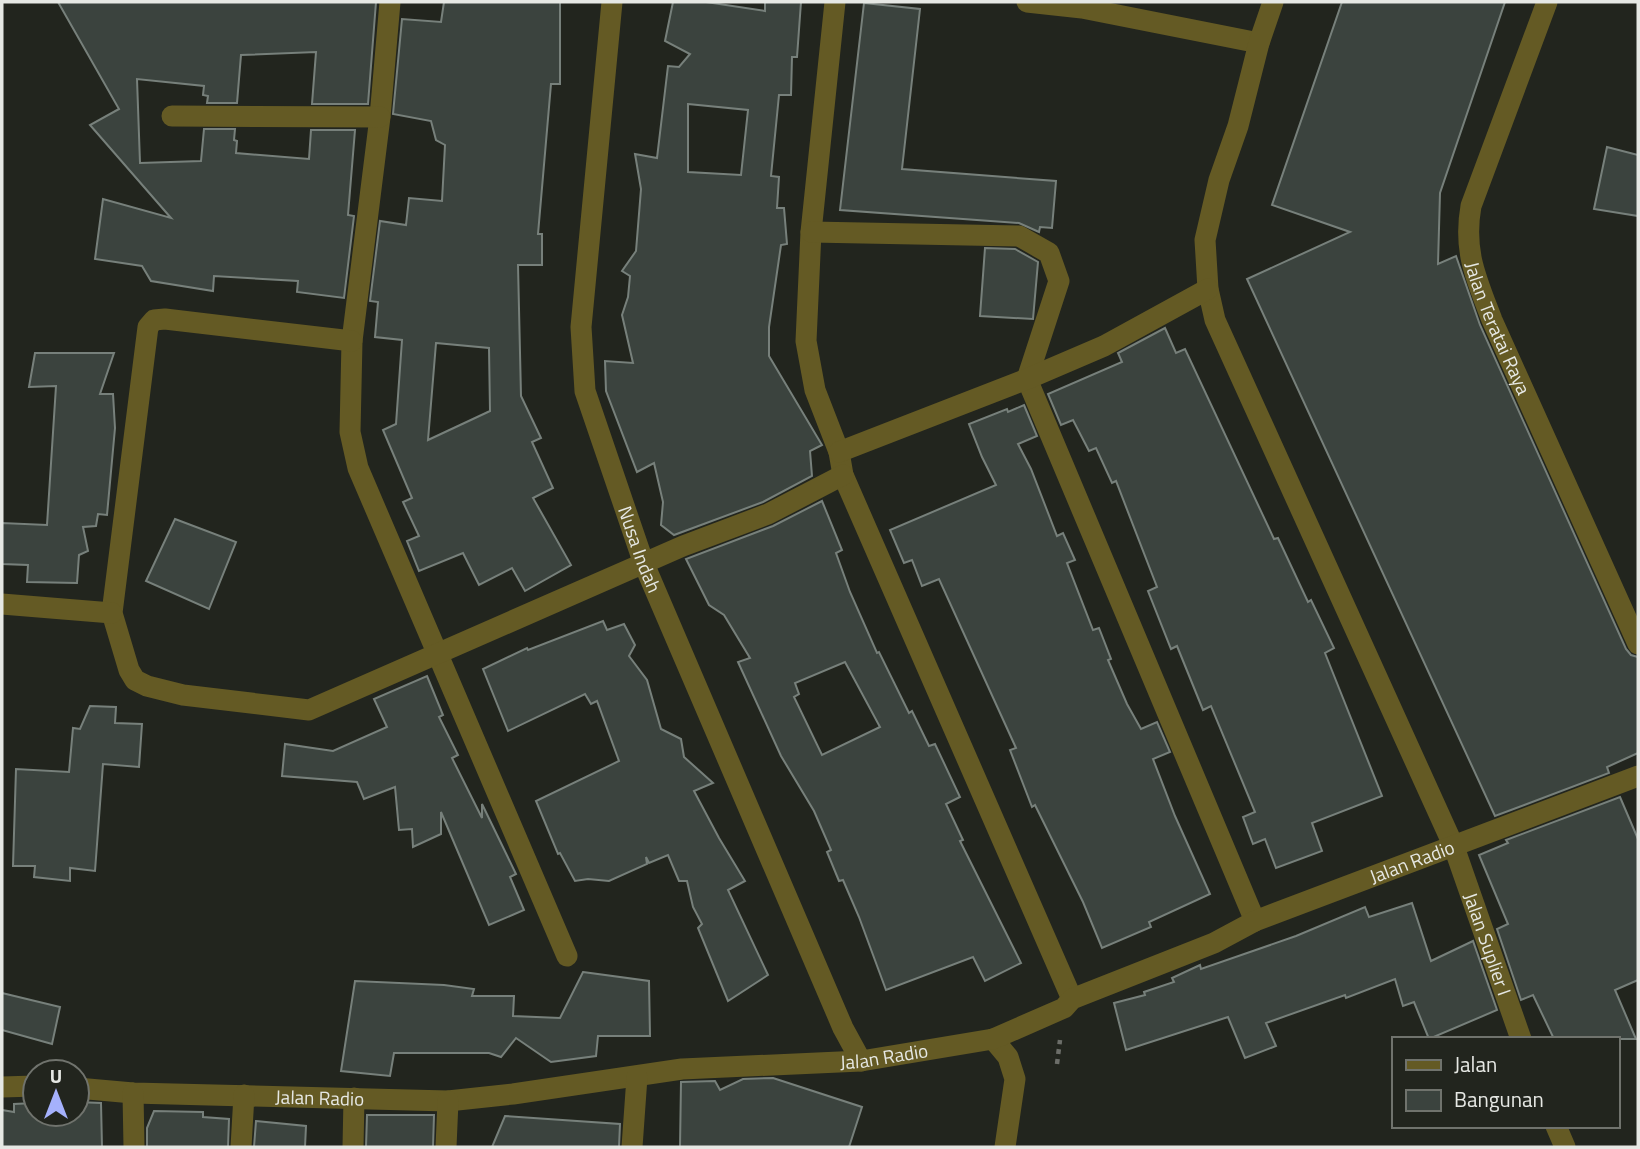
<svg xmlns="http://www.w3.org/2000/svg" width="1640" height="1149" viewBox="0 0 1640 1149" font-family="'Titillium Web',sans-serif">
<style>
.building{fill:#3b433e;stroke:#77807b;stroke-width:2;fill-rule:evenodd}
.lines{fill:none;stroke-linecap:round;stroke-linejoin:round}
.path{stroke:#6c6e69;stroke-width:4.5;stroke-dasharray:5 5;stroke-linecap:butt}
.minor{stroke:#645a24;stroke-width:21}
.labels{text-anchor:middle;stroke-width:5;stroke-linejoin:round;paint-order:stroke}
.street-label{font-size:19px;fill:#e6e8e4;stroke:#22251e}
</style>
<rect width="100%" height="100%" fill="#22251e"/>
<g class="building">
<polygon points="58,2 376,2 368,104 312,104 316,52 241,55 237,103 207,103 208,96 203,95 204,86 137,79 140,163 201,161 204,129 235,129 234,140 237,141 236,153 309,159 311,130 355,130 348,215 354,216 344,298 297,292 298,281 214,276 213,291 151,281 142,266 95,259 103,199 171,218 90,125 119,109"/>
<path d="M444,2h116v82h-9l-13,150h4v31h-24l3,131 20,42 -9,4 21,46 -20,10 38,67 -46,26 -13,-23 -33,17 -16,-32 -44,18 -12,-30 12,-5 -16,-34 9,-4 -29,-68 13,-6 6,-84 -27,-3 3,-35 -8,-1 10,-80 26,4 3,-27 33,3 3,-56 -9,-5 -5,-19 -38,-7 9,-95 39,3zM436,343l53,5 1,63 -62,29z"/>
<path d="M673,2h33l59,9v-9h36l-4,55h-5l-1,38h-12l-8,81 8,1 -2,31h7l3,36 -6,1 -12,82v29l53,89 -12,6 2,25 -49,26 -89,33 -13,-10 2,-23 -9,-39 -17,9 -31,-81 -1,-30 28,2 -11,-48 6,-18 2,-21 -8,-5 14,-20 5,-62 -6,-35 22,4 11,-92 11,1 11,-13 -25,-13zM688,104l60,6 -7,65 -53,-3z"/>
<polygon points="1342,2 1505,2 1440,193 1438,264 1456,256 1480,325 1626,649 1631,655 1638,657 1638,753 1607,767 1609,773 1495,816 1247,279 1350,232 1272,205"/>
<polygon points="864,3 920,9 902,169 1056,181 1052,228 1040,227 1039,232 1019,223 840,210"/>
<polygon points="1607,147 1638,155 1638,216 1594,209"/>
<polygon points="985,248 1015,249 1038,262 1033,319 980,316"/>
<polygon points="1165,328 1176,353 1185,349 1274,539 1278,538 1308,602 1311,600 1334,648 1325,653 1382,796 1312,823 1322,851 1276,868 1265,839 1253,844 1243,817 1255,812 1211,706 1203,710 1177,646 1171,649 1148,591 1157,587 1116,481 1112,483 1096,448 1089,451 1073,420 1061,425 1048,394 1122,362 1118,353"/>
<polygon points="35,353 114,353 100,394 113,394 115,428 107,515 98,514 96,526 83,527 88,551 79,555 77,583 27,582 28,565 2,564 2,523 47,525 56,386 29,387"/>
<polygon points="1024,405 1037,436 1018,444 1031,469 1057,536 1063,533 1075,560 1067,563 1093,630 1099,628 1111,659 1108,660 1127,704 1141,729 1157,722 1170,752 1153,759 1175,816 1210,894 1149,922 1151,927 1102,948 1083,902 1035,805 1032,807 1010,750 1016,748 939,579 922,586 912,560 904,563 890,530 996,485 982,457 969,424 1007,409 1008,412"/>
<path d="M822,501l20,49 -6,3 14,39 27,61 2,-1 30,61 3,-2 17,35 6,-2 25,53 -14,7 17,36 -3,1 61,122 -36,18 -12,-24 -87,33 -27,-73 -16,-37 -4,1 -12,-29 4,-2 -17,-39 -33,-55 -43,-94 12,-4 -26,-43 -15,-10 -23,-46 87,-33zM845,662l35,65 -58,28 -28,-58 5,-3 -4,-11z"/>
<polygon points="175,519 236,542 209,609 146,581"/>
<polygon points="603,621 607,630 624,624 635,645 629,656 647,680 661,729 681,739 684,757 713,783 694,791 719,838 745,881 728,890 768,975 728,1001 698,928 702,924 693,907 687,881 679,881 668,855 649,863 646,857 647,864 609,881 588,879 575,881 560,853 558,854 536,801 619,761 597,701 591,704 585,694 508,731 483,669 527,648 528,650"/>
<polygon points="427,676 443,715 439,717 458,755 452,758 482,818 482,804 516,874 510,877 524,910 489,925 441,812 441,834 413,847 412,829 399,830 395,787 364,799 357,782 282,776 285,744 333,751 387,727 374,699"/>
<polygon points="90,706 116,707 115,723 142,724 139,767 103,764 95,871 70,868 70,881 34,877 35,866 13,866 16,769 69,772 73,728 80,729"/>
<polygon points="1620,797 1638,839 1638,980 1615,990 1636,1039 1554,1039 1533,995 1521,1000 1497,929 1508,924 1479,855 1508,843 1506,840"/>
<polygon points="1412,903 1431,961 1473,941 1497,1010 1429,1039 1414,1002 1403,1006 1395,979 1346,998 1345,995 1266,1023 1276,1046 1245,1058 1228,1017 1126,1050 1114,1003 1145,995 1144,992 1174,982 1172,978 1200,965 1201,969 1296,936 1365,907 1369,917"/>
<polygon points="583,972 649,981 650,1036 598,1036 596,1056 551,1062 516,1038 501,1057 489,1053 394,1053 390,1076 341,1071 355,981 444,985 474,989 472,996 514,996 513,1016 560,1018"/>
<polygon points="2,993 60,1007 52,1044 2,1030"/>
<polygon points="773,1078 862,1107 849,1147 680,1147 681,1082 715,1081 720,1090 743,1079"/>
<polygon points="77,1102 101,1103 102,1147 2,1147 2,1110 14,1112 14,1104 35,1103 35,1114 77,1114"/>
<polygon points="154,1111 203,1112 203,1117 229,1119 228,1147 147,1147 147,1128"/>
<polygon points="367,1115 434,1115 433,1147 366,1147"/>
<polygon points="505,1116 620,1124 619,1147 492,1147"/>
<polygon points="256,1121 306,1126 305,1147 254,1147"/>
</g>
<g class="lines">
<polyline class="path" points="1057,1064 1060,1040"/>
<g class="minor">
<polyline points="390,2 380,117 352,341 350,432 358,468 567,956"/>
<path id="s1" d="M612,2l-31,325 4,64 59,173 199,464 18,33"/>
<polyline points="835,2 811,232 806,341 815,390 839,452 843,475 1072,999"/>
<polyline points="1027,2 1082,8 1259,43"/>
<path id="s2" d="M1273,2l-14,41 -21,83 -19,54 -14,60 3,49 7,31 239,527 67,192"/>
<path id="s3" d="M1547,2l-76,204c-8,45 5,72 21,114l146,324"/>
<polyline points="172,116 380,117"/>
<polyline points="811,232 1019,236 1049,253 1059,281 1027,379 1255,921"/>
<polyline points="352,341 165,319 154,320 148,327 112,613 129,670 135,680 147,686 183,695 309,710 683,546 768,514 843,475"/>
<polyline points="839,452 1027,379 1104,346 1208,289"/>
<polyline points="2,604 112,613"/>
<polyline points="993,1039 1008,1057 1015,1079 1005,1147"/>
<polyline points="2,1087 35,1086"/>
<path id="s4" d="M77,1088l56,5 315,8 65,-7 169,-25 179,-8 132,-22 71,-31 8,-9 142,-56 41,-22 383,-145"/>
<polyline points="133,1093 134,1147"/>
<polyline points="1556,1126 1565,1147"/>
<polyline points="241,1147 244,1095"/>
<polyline points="353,1147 354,1098"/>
<polyline points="446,1147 448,1101"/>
<polyline points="632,1147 637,1077"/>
</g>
</g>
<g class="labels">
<g class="street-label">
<text dy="7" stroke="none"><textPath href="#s3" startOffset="345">Jalan Teratai Raya</textPath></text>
<text dy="7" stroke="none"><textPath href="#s1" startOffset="558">Nusa Indah</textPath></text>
<text dy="7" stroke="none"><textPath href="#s4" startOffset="1377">Jalan Radio</textPath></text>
<text dy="7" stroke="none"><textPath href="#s2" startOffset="1010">Jalan Suplier I</textPath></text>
<text dy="7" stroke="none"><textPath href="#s4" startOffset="810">Jalan Radio</textPath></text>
<text dy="7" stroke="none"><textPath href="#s4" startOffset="243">Jalan Radio</textPath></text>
</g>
</g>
<rect width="1640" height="1149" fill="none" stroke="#e6e8e4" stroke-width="7"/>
<rect x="1392" y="1037" width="228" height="91" fill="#22251e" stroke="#70736d" stroke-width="2"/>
<rect x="1406" y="1060" width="35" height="10" fill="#645a24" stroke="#70736d" stroke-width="2"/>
<text x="1454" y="1072" font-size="21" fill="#e6e8e4">Jalan</text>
<rect x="1406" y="1090" width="35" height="21" fill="#3b433e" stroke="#70736d" stroke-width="2"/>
<text x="1454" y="1107" font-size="21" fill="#e6e8e4">Bangunan</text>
<g transform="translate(56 1093)"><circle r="33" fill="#22251e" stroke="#70736d" stroke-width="2"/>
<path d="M0-5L12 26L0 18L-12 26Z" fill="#a5b1fc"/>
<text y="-10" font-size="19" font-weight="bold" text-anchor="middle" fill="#e6e8e4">U</text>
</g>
</svg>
